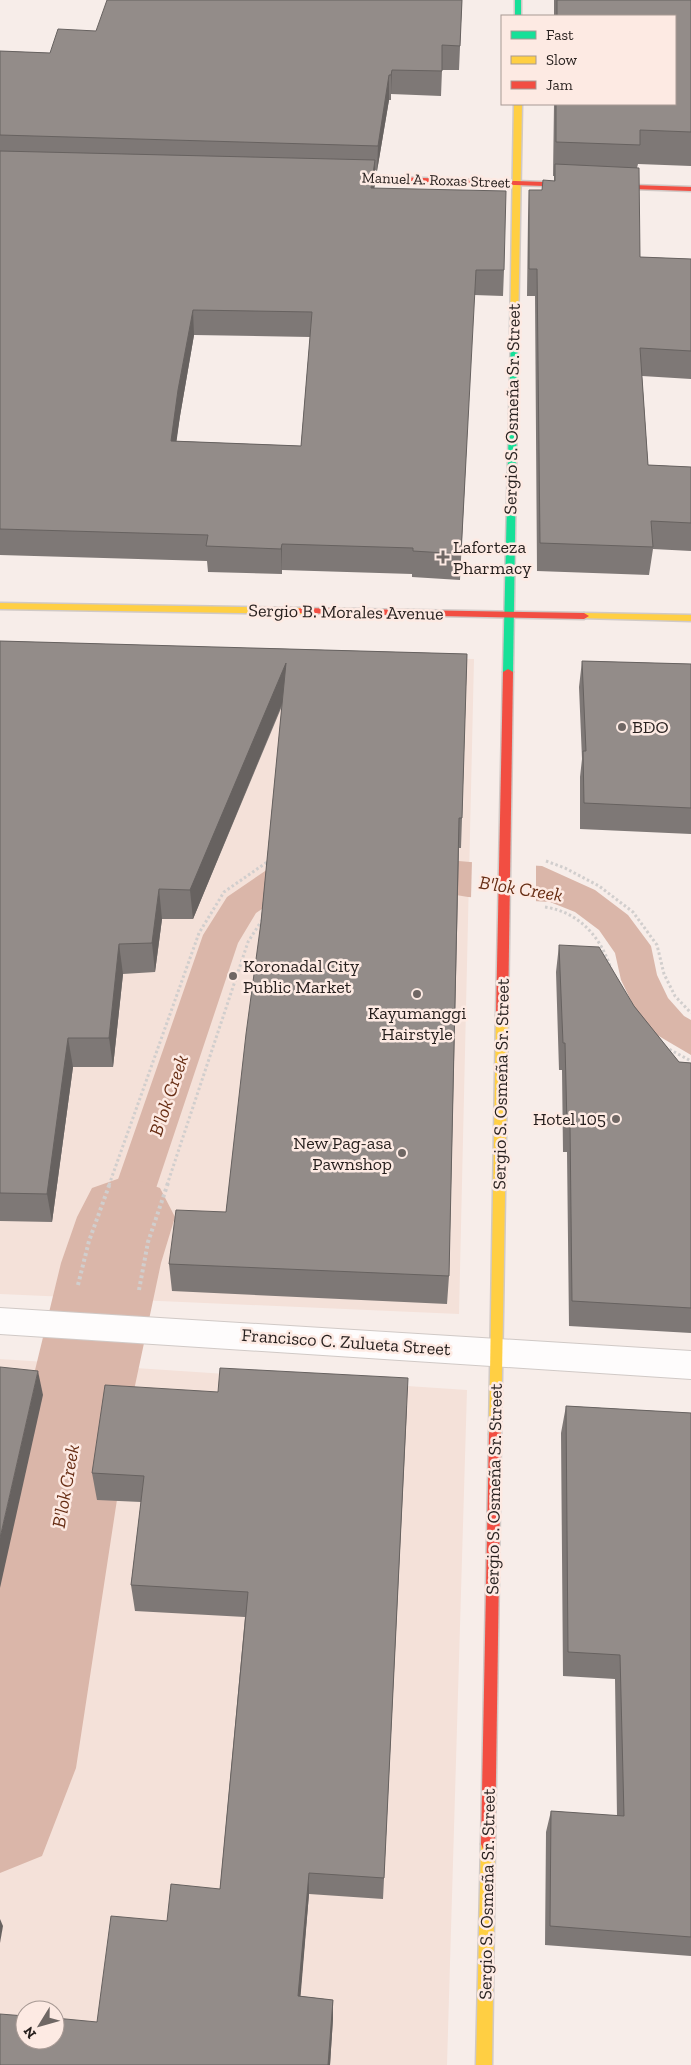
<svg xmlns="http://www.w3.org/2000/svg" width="691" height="2065" viewBox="0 0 691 2065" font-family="'Zilla Slab',serif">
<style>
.built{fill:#f4e1d9;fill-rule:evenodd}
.water{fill:#dab6a9}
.pier{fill:#f7ede9}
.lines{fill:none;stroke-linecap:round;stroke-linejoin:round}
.river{fill:#dab6a9;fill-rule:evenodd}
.street-casing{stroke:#d0c9c6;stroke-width:2}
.fast-casing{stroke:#d0c9c6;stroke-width:3}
.slow-casing{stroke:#d0c9c6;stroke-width:3}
.jam-casing{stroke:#d0c9c6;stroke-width:3}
.path-far1{stroke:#d1cecd;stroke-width:3;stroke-dasharray:2.5 2.5;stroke-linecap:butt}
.path{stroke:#d1cecd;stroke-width:4;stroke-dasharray:3 3;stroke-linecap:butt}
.street{fill:#fefcfc;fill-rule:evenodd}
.fast{fill:#16e098;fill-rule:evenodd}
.slow{fill:#ffcf43;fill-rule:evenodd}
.jam{fill:#f24e42;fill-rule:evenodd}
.wall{fill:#7e7876;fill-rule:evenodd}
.shaded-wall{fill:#676260}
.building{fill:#938c89;stroke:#676260;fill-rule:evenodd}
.poi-dot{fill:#6f6764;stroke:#fdeae3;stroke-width:2}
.labels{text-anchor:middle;stroke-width:5;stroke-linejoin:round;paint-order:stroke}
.far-street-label{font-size:15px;fill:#261f1d;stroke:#fdeae3}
.street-label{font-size:18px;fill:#261f1d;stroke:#fdeae3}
.poi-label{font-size:18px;fill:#261f1d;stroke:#fdeae3;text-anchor:start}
.water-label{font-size:19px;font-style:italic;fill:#672d14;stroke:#fdeae3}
</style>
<rect width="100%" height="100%" fill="#f7ede9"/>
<g class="built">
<polygon points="0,649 474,659 459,1314 0,1294"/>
<path d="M0,1359l467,31 -20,675h-447zM25,2010h30v30h-30z"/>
</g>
<polygon class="water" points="379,854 470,862 542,866 595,890 628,915 651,946 657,975 668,998 684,1016 691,1020 691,1055 657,1035 635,1009 621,980 615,953 599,930 575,912 550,902 468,897 378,882 293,888 256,913 238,943 130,1266 118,1322 76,1319 90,1260 203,935 227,897 274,865"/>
<polygon class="pier" points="472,860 536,863 536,903 471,899"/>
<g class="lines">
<polygon class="river" points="126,1176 160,1188 175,1217 161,1263 133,1395 76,1768 42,1856 0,1873 0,1552 29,1395 61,1263 77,1217 92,1188"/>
<defs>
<polygon id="street" points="0,1308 691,1351 691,1379 0,1334"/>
<g id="fast">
<rect x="515" y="0" width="6" height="16"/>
<polygon points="511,332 514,332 518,334 513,672 508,675 503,672"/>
</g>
<g id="slow">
<polygon points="514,104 522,104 518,334 514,336 510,334"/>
<polygon points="0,603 301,608 306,611 301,614 0,609"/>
<polygon points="584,613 691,615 691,621 581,618 579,616"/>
<polygon points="502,1011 506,1012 508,1015 501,1434 500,1438 495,1440 490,1438 489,1434 496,1015 498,1012"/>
<polygon points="488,1837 493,1839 495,1844 492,2065 476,2065 481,1844 483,1839"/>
</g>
<g id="jam">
<polygon points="335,175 691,187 691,191 338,179 334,177"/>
<polygon points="301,608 584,613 589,616 584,619 298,613 298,609"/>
<polygon points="508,669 513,672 508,1015 506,1018 498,1018 496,1015 503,672"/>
<polygon points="495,1428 500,1430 501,1434 495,1844 493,1849 488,1851 483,1849 481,1844 489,1434 490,1430"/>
</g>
</defs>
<use href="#street" class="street-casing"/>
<use href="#fast" class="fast-casing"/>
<use href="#slow" class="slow-casing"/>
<use href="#jam" class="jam-casing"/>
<g class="path-far1">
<polyline points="546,861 565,868 599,886 633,912 657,945 664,974 675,996 691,1013"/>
<path d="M545,907c34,5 56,30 66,62"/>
<polyline points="665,1047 691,1061"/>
<polyline points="109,1185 199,933 224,892 270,860"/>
<polyline points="167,1185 248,942 262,920"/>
</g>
<g class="path">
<polyline points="78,1285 89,1241 110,1183"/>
<polyline points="139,1290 148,1242 168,1183"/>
</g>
<use href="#street" class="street"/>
<use href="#fast" class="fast"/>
<use href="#slow" class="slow"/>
<use href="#jam" class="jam"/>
</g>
<g class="wall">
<path d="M462,0l-3,70h-17l-1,26 -50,-2v6h-2l-12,71 -2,-1 -1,18 130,82 -1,26 -29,-1 -14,285 -48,-3v-3l-130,-4v4l-74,-2 -1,-11 -207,-6v-504l50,2 46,-22zM194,335l116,2 -9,109 -125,-5 4,-25z"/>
<polygon points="554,0 691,0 691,166 638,164 637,168 640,257 691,259 691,379 642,376 648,465 691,467 691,551 653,549 649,575 537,571 535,296 527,296 528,217 529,190 542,190 554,181 554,176 553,176 554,104 675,104 675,16 554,16"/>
<polygon points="0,641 467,654 462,818 461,848 459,848 449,1276 447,1304 172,1291 169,1264 226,1212 261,922 282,706 193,919 162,919 155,972 123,974 113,1067 73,1067 52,1222 0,1221"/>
<polygon points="582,661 691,664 691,834 580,829 580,777 582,759 579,687"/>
<polygon points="559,945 634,1006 679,1062 691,1063 691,1333 569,1326 567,1152 563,1152 562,1070 559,1070 556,972"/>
<polygon points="407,1406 383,1899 309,1894 300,1996 333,2000 333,2018 330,2065 0,2065 97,2022 167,1921 220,1889 245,1617 135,1611 131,1585 141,1502 97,1500 92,1473"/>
<polygon points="566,1406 691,1413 691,1956 545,1945 546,1832 551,1811 617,1816 615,1679 563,1676 561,1433"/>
</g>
<g class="shaded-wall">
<polygon points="392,70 391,94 391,100 391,75"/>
<polygon points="389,75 389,100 377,171 378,146"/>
<polygon points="375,160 375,185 370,213 371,188"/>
<polygon points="193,310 194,335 180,416 173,467 171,441 178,390"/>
<polygon points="282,544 282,574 281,549"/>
<polygon points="286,663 286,694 193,919 190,890"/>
<polygon points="159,889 162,919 155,972 152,943"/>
<polygon points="119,944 123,974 113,1067 109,1038"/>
<polygon points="68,1038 73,1067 52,1222 47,1194"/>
<polygon points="38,1371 43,1395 0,1588 0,1538"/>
<polygon points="309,1873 309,1894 299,2015 298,1996"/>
<polygon points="0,1919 3,1926 0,1943"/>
<polygon points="333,2000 333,2018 330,2065 328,2065"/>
</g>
<g class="building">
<polygon points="107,0 462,0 460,46 442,45 442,71 392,70 391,75 389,75 378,146 0,135 0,51 50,53 58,29 96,31"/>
<polygon points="557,0 691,0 691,132 640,130 640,145 556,142 556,104 675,104 675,16 557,16"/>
<path d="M0,151l375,9 -4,28 135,3 -2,79h-28l-15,284 -48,-3v-3l-131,-4 -1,5 -75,-3 2,-11 -208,-6zM193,310l119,2 -11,134 -130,-5 7,-51z"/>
<polygon points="555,164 639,168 640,257 691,259 691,351 640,348 648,465 691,467 691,523 651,521 653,547 540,543 537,269 529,269 529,190 542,190 543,180 555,181"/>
<polygon points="0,641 467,654 462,818 459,818 449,1276 169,1264 176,1210 226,1212 246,1034 261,922 286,663 190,890 159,889 152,943 119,944 109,1038 68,1038 47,1194 0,1193"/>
<polygon points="582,661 691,664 691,808 584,803 583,751 586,751"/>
<polygon points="559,945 599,947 634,1006 679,1062 691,1063 691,1308 572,1301 570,1125 567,1125 565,1043 563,1043"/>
<polygon points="0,1367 38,1371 0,1538"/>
<polygon points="220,1368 408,1378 384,1878 309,1873 298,1996 333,2000 328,2065 0,2065 0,2014 25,2016 25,2040 55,2040 55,2018 97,2022 111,1916 167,1921 171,1884 220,1889 248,1592 131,1585 144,1476 92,1473 105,1385 218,1392"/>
<polygon points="566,1406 691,1413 691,1937 550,1926 551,1811 624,1816 620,1655 568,1652"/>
</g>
<g class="poi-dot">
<path d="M440.5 549.5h5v5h5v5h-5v5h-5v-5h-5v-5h5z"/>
<circle cx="622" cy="727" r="5"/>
<circle cx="233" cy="976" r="5"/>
<circle cx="417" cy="994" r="5"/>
<circle cx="616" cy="1119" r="5"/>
<circle cx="402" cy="1153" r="5"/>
</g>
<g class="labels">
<g class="far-street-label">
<text transform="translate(436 180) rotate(2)" y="5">Manuel A. Roxas Street</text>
</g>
<g class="street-label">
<text transform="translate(512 409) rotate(-89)" y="6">Sergio S. Osmeña Sr. Street</text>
<text transform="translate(346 612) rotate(1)" y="6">Sergio B. Morales Avenue</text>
<text transform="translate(501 1084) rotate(-89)" y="6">Sergio S. Osmeña Sr. Street</text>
<text transform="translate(346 1342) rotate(4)" y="6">Francisco C. Zulueta Street</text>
<text transform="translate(494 1489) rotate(-89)" y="6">Sergio S. Osmeña Sr. Street</text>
<text transform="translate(487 1894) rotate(-89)" y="6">Sergio S. Osmeña Sr. Street</text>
</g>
<g class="poi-label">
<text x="453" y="553">Laforteza<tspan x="453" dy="21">Pharmacy</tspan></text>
<text x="632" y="733">BDO</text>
<text x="243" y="972">Koronadal City<tspan x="243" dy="21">Public Market</tspan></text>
<text x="417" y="1019" text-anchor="middle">Kayumanggi<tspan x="417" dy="21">Hairstyle</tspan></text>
<text x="606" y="1125" text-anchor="end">Hotel 105</text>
<text x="392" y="1149" text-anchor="end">New Pag-asa<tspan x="392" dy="21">Pawnshop</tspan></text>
</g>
<g class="water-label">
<text transform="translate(521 888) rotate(9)" y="7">B'lok Creek</text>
<text transform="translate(168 1095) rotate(-71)" y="7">B'lok Creek</text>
<text transform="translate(65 1486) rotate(-80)" y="7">B'lok Creek</text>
</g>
</g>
<rect x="501" y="15" width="175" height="90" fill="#fdeae3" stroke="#a79994"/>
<rect x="511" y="31" width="25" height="8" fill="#16e098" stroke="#a79994"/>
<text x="546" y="40" font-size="15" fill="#261f1d">Fast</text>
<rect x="511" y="56" width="25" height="8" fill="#ffcf43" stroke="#a79994"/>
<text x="546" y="65" font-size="15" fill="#261f1d">Slow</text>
<rect x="511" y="81" width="25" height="8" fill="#f24e42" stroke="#a79994"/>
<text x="546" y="90" font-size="15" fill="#261f1d">Jam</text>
<g transform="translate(40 2025) rotate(233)"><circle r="24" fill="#fdeae3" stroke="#a79994"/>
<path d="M0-4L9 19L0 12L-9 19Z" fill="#6f6764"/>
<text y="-8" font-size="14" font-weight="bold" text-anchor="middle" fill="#261f1d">N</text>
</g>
</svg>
